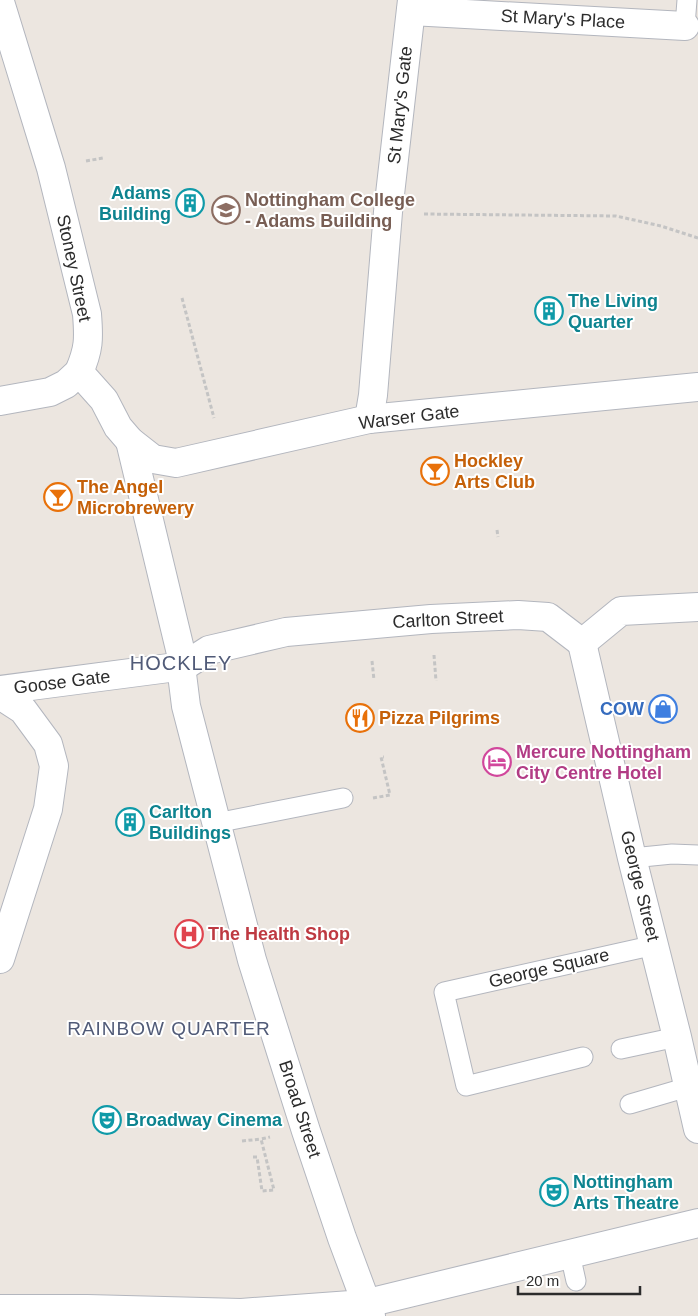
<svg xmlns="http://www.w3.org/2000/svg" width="698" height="1316" viewBox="0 0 698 1316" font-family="Helvetica,sans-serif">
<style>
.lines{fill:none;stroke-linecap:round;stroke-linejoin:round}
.lane-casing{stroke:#b3b6be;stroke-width:21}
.street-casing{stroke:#b3b6be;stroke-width:30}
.secondary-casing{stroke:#b3b6be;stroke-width:30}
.path{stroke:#c4c4c4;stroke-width:3;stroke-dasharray:4 2.5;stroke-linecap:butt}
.lane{stroke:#fff;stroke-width:19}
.street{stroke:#fff;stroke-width:28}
.secondary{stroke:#fff;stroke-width:28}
.labels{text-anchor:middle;stroke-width:4;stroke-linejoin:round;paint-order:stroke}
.street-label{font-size:18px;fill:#2c2c2c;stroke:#fff}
.culture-label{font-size:18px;font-weight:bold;fill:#0d838f;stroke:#fff;text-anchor:start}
.education-label{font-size:18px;font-weight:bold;fill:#785e54;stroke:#fff;text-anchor:start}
.food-label{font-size:18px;font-weight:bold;fill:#c56008;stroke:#fff;text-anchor:start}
.shop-label{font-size:18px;font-weight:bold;fill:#366cbe;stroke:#fff;text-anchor:end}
.hotel-label{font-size:18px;font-weight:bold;fill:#b23c85;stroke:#fff;text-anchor:start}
.health-label{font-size:18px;font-weight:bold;fill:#be3a42;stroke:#fff;text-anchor:start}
.neighbourhood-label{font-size:19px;letter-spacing:1px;fill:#515b78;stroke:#fff}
.quarter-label{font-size:20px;letter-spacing:1px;fill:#515b78;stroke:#fff}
</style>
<rect width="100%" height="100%" fill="#ece6e0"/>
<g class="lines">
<defs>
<g id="lane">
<polyline points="685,26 687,0"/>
<polyline points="216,823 343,798"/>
<polyline points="632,858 672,854 698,855"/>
<polyline points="621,1049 677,1037"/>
<polyline points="583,1057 466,1086 444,992 655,945"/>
<polyline points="630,1104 688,1087"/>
<polyline points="570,1254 576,1281"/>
</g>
<g id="street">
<polyline points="411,11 685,26"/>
<polyline points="0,401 50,392 66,384 79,372"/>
<polyline points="369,419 373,395 388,212 412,0"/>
<polyline points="130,441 184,666"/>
<polyline points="582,643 632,858 677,1037 698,1129"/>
<polyline points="582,643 621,611 698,607"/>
<polyline points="184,666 182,674 186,706 252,960 306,1131 342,1238 371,1316"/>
<polyline points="0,690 184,666 209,650 286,632 431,619 518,615 548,617 582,643"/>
<polyline points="0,695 23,710 48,744 54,766 48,809 0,959"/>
<polyline points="0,1309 87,1309 241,1313 351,1305 361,1306 369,1312"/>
<polyline points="369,1312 371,1305 376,1301 698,1223"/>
</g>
<path id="secondary" d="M0,2l51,166 36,146c2,25 2,35 -8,58l25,28 14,27 12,14 23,18 23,4 193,-44 329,-32"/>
</defs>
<use href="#lane" class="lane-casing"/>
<use href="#street" class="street-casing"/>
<use href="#secondary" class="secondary-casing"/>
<g class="path">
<polyline points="86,161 103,158"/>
<polyline points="424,214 616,216 661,226 698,238"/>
<polyline points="182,298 214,418"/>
<polyline points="497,530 498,537"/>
<polyline points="434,655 436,681"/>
<polyline points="372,661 374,680"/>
<polyline points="373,798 390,795 381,757 384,757"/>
<polyline points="242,1141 261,1139"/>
<polyline points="253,1157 257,1157 262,1191 274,1190 261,1139 270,1137"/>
</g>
<use href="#lane" class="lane"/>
<use href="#street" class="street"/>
<use href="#secondary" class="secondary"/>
</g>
<defs>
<symbol id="building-ring" viewBox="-11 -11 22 22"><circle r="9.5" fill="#fff" stroke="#0f9aa8" stroke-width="1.5"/><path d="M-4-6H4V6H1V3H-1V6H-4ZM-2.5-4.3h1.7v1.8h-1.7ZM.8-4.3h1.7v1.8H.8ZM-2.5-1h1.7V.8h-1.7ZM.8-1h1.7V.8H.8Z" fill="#0f9aa8"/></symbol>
<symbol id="university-ring" viewBox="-11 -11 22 22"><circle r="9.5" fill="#fff" stroke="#8d6e63" stroke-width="1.5"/><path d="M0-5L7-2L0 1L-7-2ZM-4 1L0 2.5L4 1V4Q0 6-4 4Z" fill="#8d6e63"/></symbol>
<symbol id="bar-ring" viewBox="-11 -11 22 22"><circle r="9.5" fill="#fff" stroke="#e8710a" stroke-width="1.5"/><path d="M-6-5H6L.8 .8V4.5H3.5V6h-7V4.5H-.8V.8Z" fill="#e8710a"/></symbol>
<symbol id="shop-ring" viewBox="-11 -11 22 22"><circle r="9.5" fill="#fff" stroke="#3f7fe0" stroke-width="1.5"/><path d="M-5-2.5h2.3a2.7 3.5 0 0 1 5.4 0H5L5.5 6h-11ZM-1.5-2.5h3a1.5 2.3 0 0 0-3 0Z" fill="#3f7fe0"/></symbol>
<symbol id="restaurant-ring" viewBox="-11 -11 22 22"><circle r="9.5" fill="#fff" stroke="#e8710a" stroke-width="1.5"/><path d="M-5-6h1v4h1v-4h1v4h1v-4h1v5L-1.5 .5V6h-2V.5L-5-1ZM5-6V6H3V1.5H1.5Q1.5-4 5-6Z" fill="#e8710a"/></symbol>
<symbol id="hotel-ring" viewBox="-11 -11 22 22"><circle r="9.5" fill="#fff" stroke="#d1479c" stroke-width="1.5"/><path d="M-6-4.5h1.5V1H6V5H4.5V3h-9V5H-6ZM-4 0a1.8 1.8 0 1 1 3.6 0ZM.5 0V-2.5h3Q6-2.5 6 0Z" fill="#d1479c"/></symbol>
<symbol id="hospital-ring" viewBox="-11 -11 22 22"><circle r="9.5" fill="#fff" stroke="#e0444e" stroke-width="1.5"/><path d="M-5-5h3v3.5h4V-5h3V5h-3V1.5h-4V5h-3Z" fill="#e0444e"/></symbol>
<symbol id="theatre-ring" viewBox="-11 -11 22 22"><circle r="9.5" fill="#fff" stroke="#0f9aa8" stroke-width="1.5"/><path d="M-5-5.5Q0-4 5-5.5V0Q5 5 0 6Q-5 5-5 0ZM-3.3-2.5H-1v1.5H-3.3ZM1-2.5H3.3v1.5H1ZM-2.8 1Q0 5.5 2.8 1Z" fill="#0f9aa8"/></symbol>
</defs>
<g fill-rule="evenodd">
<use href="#building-ring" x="174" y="187" width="32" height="32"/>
<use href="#university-ring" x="210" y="194" width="32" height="32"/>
<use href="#building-ring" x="533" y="295" width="32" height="32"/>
<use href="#bar-ring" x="419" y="455" width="32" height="32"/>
<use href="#bar-ring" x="42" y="481" width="32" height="32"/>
<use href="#shop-ring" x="647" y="693" width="32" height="32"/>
<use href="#restaurant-ring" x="344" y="702" width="32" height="32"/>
<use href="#hotel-ring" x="481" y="746" width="32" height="32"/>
<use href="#building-ring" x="114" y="806" width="32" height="32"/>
<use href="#hospital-ring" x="173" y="918" width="32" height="32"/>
<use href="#theatre-ring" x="91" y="1104" width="32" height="32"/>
<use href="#theatre-ring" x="538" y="1176" width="32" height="32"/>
</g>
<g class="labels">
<g class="street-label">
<text transform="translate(563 19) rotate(3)" y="6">St Mary's Place</text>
<text transform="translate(400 105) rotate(-84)" y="6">St Mary's Gate</text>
<text transform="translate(74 268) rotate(78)" y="6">Stoney Street</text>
<text transform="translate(409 417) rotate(-7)" y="6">Warser Gate</text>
<text transform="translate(448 619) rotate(-3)" y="6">Carlton Street</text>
<text transform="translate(62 682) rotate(-7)" y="6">Goose Gate</text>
<text transform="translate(640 886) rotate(76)" y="6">George Street</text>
<text transform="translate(549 968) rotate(-13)" y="6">George Square</text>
<text transform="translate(300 1109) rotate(72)" y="6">Broad Street</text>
</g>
<g class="culture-label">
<text x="171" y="199" text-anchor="end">Adams<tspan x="171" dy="21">Building</tspan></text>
<text x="568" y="307">The Living<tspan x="568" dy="21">Quarter</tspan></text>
<text x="149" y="818">Carlton<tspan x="149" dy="21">Buildings</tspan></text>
<text x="126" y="1126">Broadway Cinema</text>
<text x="573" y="1188">Nottingham<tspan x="573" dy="21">Arts Theatre</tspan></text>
</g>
<g class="education-label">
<text x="245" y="206">Nottingham College<tspan x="245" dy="21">- Adams Building</tspan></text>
</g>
<g class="food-label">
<text x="454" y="467">Hockley<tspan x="454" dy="21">Arts Club</tspan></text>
<text x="77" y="493">The Angel<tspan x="77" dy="21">Microbrewery</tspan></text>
<text x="379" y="724">Pizza Pilgrims</text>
</g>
<g class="shop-label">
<text x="644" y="715">COW</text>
</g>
<g class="hotel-label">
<text x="516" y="758">Mercure Nottingham<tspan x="516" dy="21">City Centre Hotel</tspan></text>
</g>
<g class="health-label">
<text x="208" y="940">The Health Shop</text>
</g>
<g class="neighbourhood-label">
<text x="169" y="1035">RAINBOW QUARTER</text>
</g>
<g class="quarter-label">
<text x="181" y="670">HOCKLEY</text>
</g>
</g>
<path d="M518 1286v8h122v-8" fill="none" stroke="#2c2c2c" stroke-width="2.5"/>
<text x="526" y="1286" font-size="15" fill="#2c2c2c" stroke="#ffffff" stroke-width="4" paint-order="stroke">20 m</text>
</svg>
